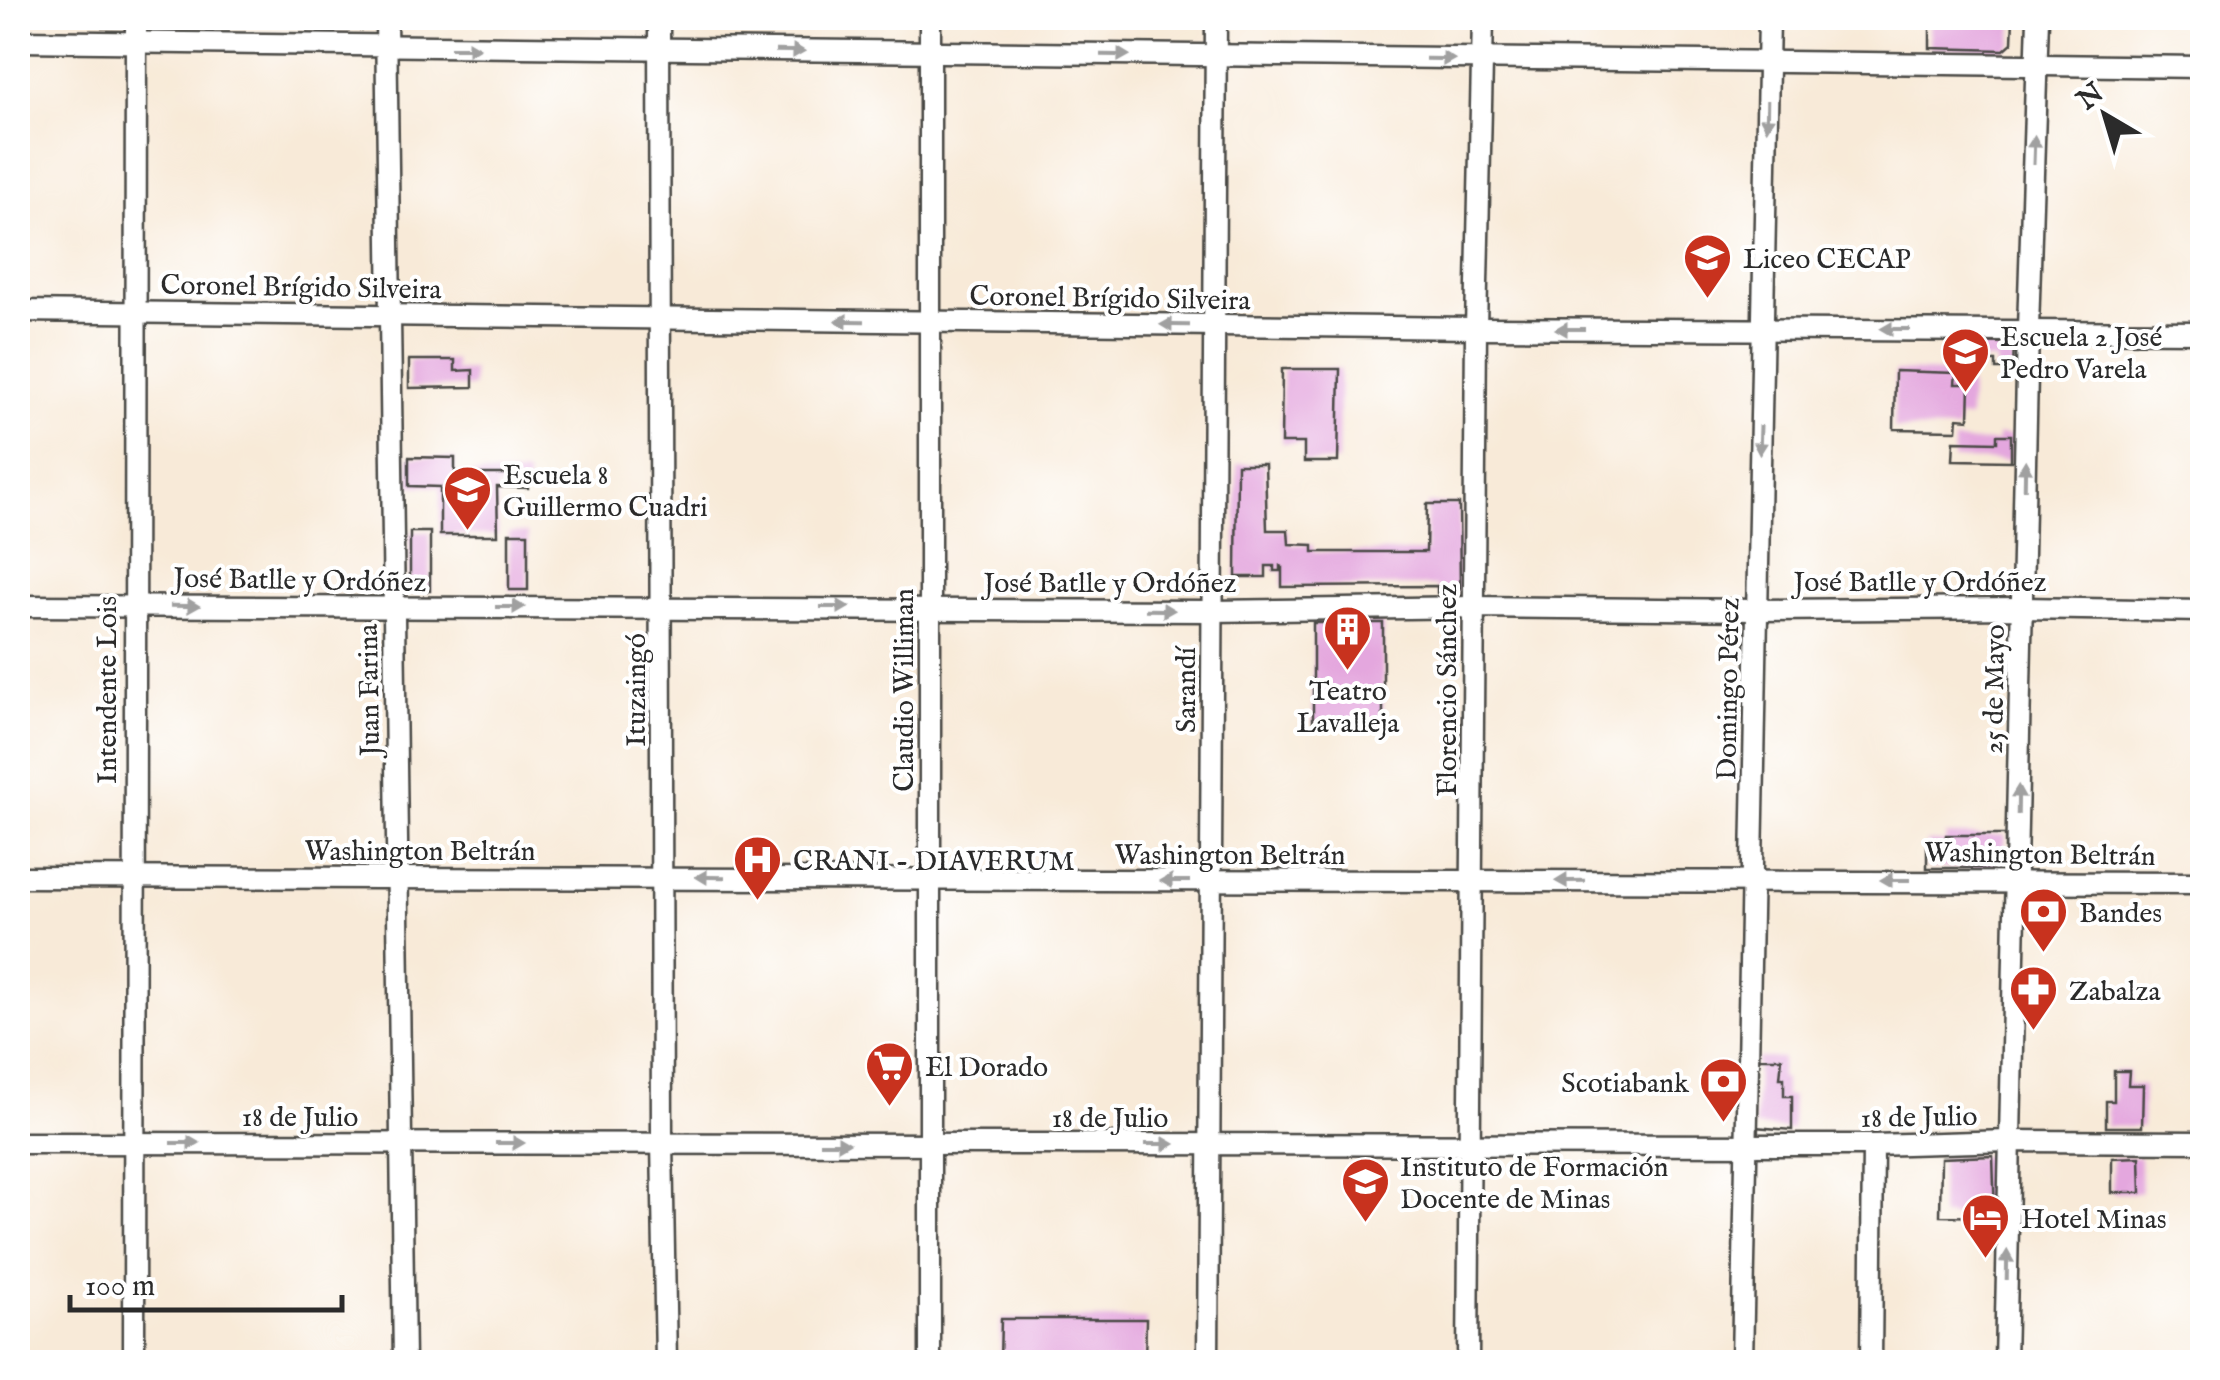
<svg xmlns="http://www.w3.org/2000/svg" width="2220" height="1380" viewBox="0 0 2220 1380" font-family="'IM FELL English',serif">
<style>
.building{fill:#e4a7de}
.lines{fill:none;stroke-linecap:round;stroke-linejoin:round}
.minor-casing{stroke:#4a4845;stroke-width:25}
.minor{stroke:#fff;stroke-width:20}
.oneway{fill:#a0a0a0}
.labels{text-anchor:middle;stroke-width:8;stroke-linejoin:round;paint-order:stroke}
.poi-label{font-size:28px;fill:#2b2b2b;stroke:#fff;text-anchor:start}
.street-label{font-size:28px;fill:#2b2b2b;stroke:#fff}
</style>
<rect width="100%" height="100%" fill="#fff"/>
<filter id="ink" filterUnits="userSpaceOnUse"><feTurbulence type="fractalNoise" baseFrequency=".01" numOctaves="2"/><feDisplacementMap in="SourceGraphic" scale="20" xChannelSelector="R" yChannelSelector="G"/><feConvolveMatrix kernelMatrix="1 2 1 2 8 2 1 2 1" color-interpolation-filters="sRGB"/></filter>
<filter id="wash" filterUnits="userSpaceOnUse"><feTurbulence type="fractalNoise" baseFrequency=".0048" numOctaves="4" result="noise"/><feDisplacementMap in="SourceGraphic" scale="40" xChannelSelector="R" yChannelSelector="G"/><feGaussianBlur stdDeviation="2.25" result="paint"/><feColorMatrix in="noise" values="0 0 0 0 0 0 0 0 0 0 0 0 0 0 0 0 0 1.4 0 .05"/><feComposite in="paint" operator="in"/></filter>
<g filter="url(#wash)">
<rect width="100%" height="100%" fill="#f8ead8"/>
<g id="blocks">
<g class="building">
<polygon points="1930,18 2013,18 2012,43 2004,50 1930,48"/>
<polygon points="1956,342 2014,343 2013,369 1996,369 1996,361 1955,360"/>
<polygon points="409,360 455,360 455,371 473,370 473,387 409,388"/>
<polygon points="1282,369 1340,369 1338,462 1304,462 1304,443 1281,443"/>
<polygon points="1895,371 1956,373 1955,384 1970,384 1969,419 1958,418 1957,430 1894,429"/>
<polygon points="1997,435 2011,435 2011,461 1953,460 1954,441 1997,442"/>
<polygon points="409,457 455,458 455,474 527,474 528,488 497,487 498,535 440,535 440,487 409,486"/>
<polygon points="1237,464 1265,464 1267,530 1288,530 1289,544 1313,545 1313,552 1426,552 1427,504 1459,504 1460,589 1455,593 1437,593 1437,586 1282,587 1282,567 1280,566 1280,571 1274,571 1274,566 1266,566 1266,577 1236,577"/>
<rect x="410" y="532" width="20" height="59"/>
<rect x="509" y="533" width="19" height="57"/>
<polygon points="1313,623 1383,623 1383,722 1313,723"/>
<polygon points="1946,835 2005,835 2005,868 1927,868 1927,842 1945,842"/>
<polygon points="1757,1058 1782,1058 1780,1078 1784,1078 1784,1096 1792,1096 1792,1130 1755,1127"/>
<polygon points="2114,1071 2129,1071 2128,1085 2143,1085 2142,1127 2106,1127 2106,1101 2114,1101"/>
<polygon points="1993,1156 1995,1217 1940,1216 1941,1158"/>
<polygon points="2140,1157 2141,1193 2112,1193 2112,1158"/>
<polygon points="1001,1319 1146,1319 1145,1362 1000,1362"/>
</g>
</g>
</g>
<g filter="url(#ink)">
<use href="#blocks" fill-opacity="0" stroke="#4a4845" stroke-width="2.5"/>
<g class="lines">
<defs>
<g id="minor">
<polyline points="386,18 404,1362"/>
<polyline points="659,18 662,1142 666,1362"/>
<polyline points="930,18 930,1362"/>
<polyline points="18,41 2202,67"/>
<polyline points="18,311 1476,328 2202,332"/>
<polyline points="18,606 1212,611 1473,607 1755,610 2022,608 2202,611"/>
<polyline points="18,877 2202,883"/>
<polyline points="18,1143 1873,1145 2009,1141 2202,1142"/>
<polyline points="134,1362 136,18"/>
<polyline points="1208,1362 1216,18"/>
<polyline points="1468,1362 1476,328 1483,18"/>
<polyline points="1742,1362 1769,18"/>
<polyline points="1871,1362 1873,1145"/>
<polyline points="2005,1362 2028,329 2038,18"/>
</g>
</defs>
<use href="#minor" class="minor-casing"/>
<use href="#minor" class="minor"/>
</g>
<defs><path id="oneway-solid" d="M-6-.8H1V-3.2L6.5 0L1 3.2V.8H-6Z" transform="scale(2.5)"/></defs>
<g class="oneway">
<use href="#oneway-solid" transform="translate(465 48)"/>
<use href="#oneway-solid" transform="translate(790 51) rotate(1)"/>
<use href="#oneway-solid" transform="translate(1115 55) rotate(1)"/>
<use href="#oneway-solid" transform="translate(1440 59) rotate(1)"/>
<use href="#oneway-solid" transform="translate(1767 115) rotate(91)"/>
<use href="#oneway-solid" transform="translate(2034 150) rotate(-88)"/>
<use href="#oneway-solid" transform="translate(850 321) rotate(-179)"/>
<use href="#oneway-solid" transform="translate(1175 325) rotate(-179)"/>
<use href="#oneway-solid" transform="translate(1570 329) rotate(-180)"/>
<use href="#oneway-solid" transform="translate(1895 329) rotate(180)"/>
<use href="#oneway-solid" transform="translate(1760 440) rotate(92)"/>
<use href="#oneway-solid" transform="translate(2025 475) rotate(-89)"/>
<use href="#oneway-solid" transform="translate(185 606) rotate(1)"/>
<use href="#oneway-solid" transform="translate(510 607)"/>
<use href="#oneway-solid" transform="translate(835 607)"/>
<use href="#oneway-solid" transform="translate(1160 610) rotate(1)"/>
<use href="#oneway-solid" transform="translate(2018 800) rotate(-89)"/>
<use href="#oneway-solid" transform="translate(710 877) rotate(-179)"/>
<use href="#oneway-solid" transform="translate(1895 880) rotate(-180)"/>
<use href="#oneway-solid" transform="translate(1175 881) rotate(-180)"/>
<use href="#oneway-solid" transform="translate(1570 881) rotate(179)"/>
<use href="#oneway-solid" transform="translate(185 1143)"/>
<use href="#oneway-solid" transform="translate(510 1143)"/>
<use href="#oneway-solid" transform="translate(835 1143)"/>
<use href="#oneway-solid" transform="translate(1160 1144)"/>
<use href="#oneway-solid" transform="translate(2007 1265) rotate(-89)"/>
</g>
</g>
<defs>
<symbol id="school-pin" viewBox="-11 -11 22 30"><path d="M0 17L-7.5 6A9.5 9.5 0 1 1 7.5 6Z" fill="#c8321e" stroke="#fff"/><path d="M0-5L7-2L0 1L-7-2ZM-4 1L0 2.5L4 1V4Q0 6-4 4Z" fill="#fff"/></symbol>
<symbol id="building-pin" viewBox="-11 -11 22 30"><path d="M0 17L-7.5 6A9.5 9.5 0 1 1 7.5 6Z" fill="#c8321e" stroke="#fff"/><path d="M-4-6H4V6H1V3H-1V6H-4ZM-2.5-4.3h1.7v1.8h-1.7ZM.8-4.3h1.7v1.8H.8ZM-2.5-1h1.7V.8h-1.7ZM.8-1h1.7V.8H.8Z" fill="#fff"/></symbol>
<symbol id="hospital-pin" viewBox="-11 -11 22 30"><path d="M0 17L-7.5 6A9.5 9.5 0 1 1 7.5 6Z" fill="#c8321e" stroke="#fff"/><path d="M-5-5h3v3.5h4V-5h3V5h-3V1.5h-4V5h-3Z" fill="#fff"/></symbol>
<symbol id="bank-pin" viewBox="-11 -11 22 30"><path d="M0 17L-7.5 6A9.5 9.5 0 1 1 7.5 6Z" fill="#c8321e" stroke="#fff"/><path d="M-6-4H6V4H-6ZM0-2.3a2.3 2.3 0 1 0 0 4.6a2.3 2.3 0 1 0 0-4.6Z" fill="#fff"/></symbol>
<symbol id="pharmacy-pin" viewBox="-11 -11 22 30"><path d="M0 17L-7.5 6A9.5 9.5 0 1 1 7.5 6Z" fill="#c8321e" stroke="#fff"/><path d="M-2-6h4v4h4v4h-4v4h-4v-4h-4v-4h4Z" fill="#fff"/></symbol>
<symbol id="supermarket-pin" viewBox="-11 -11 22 30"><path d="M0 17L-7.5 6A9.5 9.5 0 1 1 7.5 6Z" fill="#c8321e" stroke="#fff"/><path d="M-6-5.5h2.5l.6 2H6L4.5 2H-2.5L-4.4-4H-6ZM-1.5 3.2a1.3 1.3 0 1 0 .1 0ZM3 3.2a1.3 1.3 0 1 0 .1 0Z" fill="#fff"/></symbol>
<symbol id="university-pin" viewBox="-11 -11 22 30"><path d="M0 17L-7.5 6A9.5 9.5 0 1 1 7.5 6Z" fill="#c8321e" stroke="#fff"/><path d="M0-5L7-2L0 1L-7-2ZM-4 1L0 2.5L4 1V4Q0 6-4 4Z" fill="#fff"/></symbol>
<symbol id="hotel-pin" viewBox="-11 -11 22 30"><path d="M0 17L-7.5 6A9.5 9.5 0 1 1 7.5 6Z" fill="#c8321e" stroke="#fff"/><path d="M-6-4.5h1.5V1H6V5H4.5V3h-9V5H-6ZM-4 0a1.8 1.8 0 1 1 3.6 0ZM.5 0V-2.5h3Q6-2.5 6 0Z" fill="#fff"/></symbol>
</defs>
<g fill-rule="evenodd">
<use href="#school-pin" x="1680" y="230" width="55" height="75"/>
<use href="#school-pin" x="1938" y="324" width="55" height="75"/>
<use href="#school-pin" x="440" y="462" width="55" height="75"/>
<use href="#building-pin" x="1320" y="602" width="55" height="75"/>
<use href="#hospital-pin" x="730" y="832" width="55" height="75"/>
<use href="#bank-pin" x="2016" y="884" width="55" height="75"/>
<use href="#pharmacy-pin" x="2006" y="962" width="55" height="75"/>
<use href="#supermarket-pin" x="862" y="1038" width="55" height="75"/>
<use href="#bank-pin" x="1696" y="1054" width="55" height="75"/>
<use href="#university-pin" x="1338" y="1154" width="55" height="75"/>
<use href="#hotel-pin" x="1958" y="1190" width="55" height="75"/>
</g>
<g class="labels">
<g class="poi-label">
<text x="1743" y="268">Liceo CECAP</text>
<text x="2000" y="346">Escuela 2 José<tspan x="2000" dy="32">Pedro Varela</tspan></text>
<text x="503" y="484">Escuela 8<tspan x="503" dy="32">Guillermo Cuadri</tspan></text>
<text x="1348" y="700" text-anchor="middle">Teatro<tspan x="1348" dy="32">Lavalleja</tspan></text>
<text x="793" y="870">CRANI - DIAVERUM</text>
<text x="2079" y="922">Bandes</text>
<text x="2069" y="1000">Zabalza</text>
<text x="925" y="1076">El Dorado</text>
<text x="1689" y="1092" text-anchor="end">Scotiabank</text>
<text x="1400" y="1176">Instituto de Formación<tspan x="1400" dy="32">Docente de Minas</tspan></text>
<text x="2021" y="1228">Hotel Minas</text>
</g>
<g class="street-label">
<text transform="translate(301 286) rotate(1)" y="10">Coronel Brígido Silveira</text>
<text transform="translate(1110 297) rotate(1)" y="10">Coronel Brígido Silveira</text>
<text transform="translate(300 579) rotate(1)" y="10">José Batlle y Ordóñez</text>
<text x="1920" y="591">José Batlle y Ordóñez</text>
<text x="1110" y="592">José Batlle y Ordóñez</text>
<text transform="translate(1727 689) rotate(-89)" y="10">Domingo Pérez</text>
<text transform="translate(1993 689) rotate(-89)" y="10">25 de Mayo</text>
<text transform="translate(106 690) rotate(-90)" y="10">Intendente Lois</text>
<text transform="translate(368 690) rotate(-91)" y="10">Juan Farina</text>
<text transform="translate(635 690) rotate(-90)" y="10">Ituzaingó</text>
<text transform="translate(903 690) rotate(-90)" y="10">Claudio Williman</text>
<text transform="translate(1185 690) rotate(-90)" y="10">Sarandí</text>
<text transform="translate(1446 690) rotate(-90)" y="10">Florencio Sánchez</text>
<text x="420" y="860">Washington Beltrán</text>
<text transform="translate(2040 853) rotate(1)" y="10">Washington Beltrán</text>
<text x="1230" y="864">Washington Beltrán</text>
<text x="300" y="1126">18 de Julio</text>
<text transform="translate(1919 1116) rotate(-1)" y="10">18 de Julio</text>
<text x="1110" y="1127">18 de Julio</text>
</g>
</g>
<rect width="2220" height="1380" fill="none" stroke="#fff" stroke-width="60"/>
<g transform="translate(2105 115) rotate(322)" stroke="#ffffff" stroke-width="8" paint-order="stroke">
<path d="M0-8L18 38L0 25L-18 38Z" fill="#2b2b2b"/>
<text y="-15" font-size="28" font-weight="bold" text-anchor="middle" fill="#2b2b2b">N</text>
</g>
<path d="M70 1295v15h272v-15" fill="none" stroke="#2b2b2b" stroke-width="5"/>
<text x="85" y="1295" font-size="30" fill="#2b2b2b" stroke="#ffffff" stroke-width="8" paint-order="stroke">100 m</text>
</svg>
